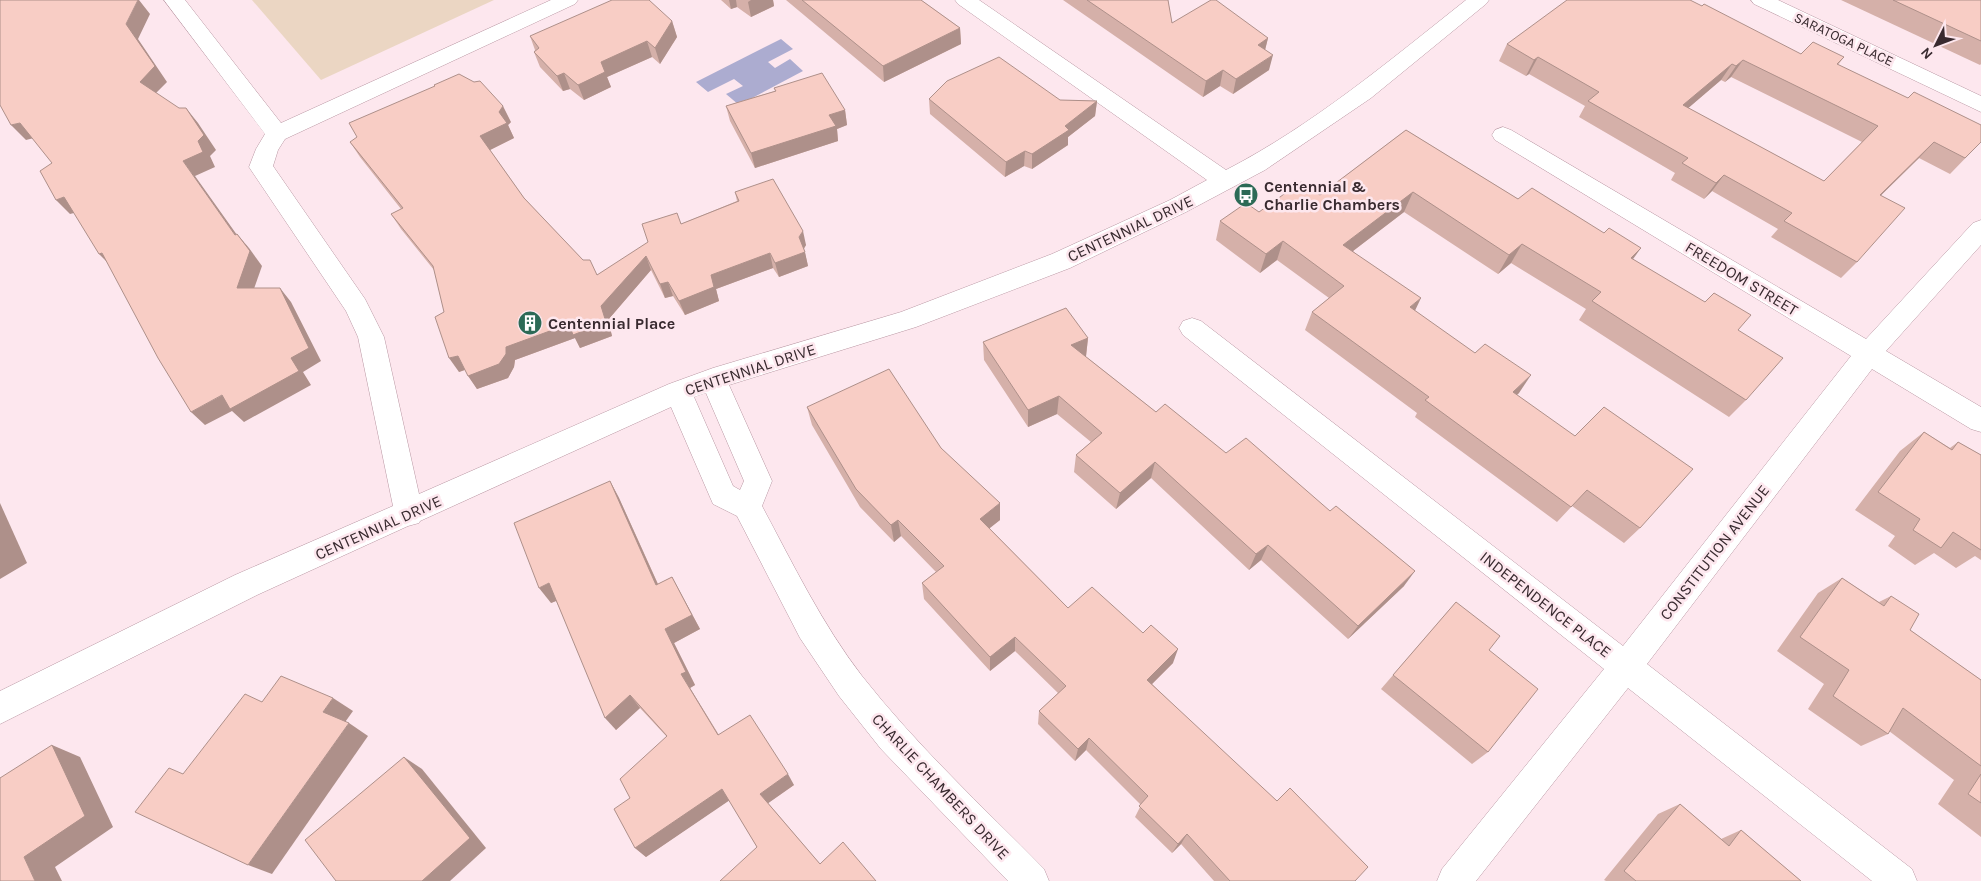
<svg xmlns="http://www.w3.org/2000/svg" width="1981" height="881" viewBox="0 0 1981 881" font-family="Karla,sans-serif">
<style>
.green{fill:#ebd6c3}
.water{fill:#acacd0}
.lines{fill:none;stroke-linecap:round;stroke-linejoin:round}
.street-casing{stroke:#b997a3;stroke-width:1}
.street{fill:#fff;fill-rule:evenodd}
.wall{fill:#d5b0a9;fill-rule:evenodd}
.shaded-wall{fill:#ae908a}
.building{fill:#f8cdc5;stroke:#ae908a;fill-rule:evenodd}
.labels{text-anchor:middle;stroke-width:5;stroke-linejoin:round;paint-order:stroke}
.far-street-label{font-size:14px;fill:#382a2f;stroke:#fde7ee}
.poi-label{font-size:16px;font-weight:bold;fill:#382a2f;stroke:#fde7ee;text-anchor:start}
.street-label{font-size:16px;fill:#382a2f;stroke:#fde7ee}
</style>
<rect width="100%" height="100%" fill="#fde7ee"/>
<polygon class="green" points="252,0 494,0 321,80"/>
<polygon class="water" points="781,39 793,49 768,62 775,68 790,59 803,71 739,105 726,94 743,86 734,79 708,92 696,82"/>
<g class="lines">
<defs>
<g id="street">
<path d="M164,0h21l96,123 270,-123h27l-3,4 -290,135 -7,11 -5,16 92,133 19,38 35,157 250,-110 44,-16 188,-56 151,-58 118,-54 37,-20 -249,-176 -3,-4h24l247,170c87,-45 163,-109 240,-170h23l-3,4 -115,94 -106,72 -79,42 -116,56 -154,59 -187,58 43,96 -10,25c31,58 60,118 100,170 55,70 120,130 182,193l5,12h-41l-127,-132 -42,-53 -39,-58 -63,-122 -24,-12 -42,-97 -251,114 -1,2 -11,3 -151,69 -257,129v-33l235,-116 158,-69 -35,-169 -12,-26 -97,-144 7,-18 9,-15zM706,393l38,88 -4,9 -7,-4 -39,-89z"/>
<polygon points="1751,0 1778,0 1981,96 1981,112 1754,4"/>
<polygon points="1503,127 1511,130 1866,339 1973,223 1981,220 1981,245 1886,351 1981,407 1981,432 1971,429 1872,369 1647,664 1912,869 1917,881 1872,881 1628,688 1476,881 1437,881 1442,869 1604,669 1183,335 1179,328 1183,321 1192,318 1201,321 1623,646 1851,356 1495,140 1492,135 1495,130"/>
</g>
</defs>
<use href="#street" class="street-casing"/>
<use href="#street" class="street"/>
</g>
<g class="wall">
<polygon points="721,0 773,0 774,6 751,17 737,7 731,9"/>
<polygon points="786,0 921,0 960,28 961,44 884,82"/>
<polygon points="1063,0 1168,0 1172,23 1268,38 1265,50 1269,70 1233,94 1220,86 1203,97"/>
<polygon points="1841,0 1981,0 1981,64 1980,65"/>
<polygon points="672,21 677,37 660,64 652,57 607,77 611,87 584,100 570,89 563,91 540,67 534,52 535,50 530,36"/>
<path d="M1507,44l294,10 43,3 -6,8 143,77 -31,32 -31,-16 -38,37 -24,67 -16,16 -70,-41 7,-8 -66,-38 -8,8 -33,-19 4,-7 -96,-56 6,-11 -56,-32 -3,2 -27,-15zM1731,77l131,65 -38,39 -136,-73 33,-28 4,2z"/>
<polygon points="774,88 845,110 847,125 837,129 838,141 755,168 730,121 726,106 775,91"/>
<polygon points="929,99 1060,100 1097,101 1095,116 1068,137 1068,145 1032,169 1024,166 1005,177 930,114"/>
<polygon points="511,122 508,125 514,138 490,150 524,198 597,275 681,224 737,201 735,192 806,245 804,249 808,266 779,277 773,268 716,289 719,301 685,315 673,296 665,298 651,270 608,320 612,336 580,348 575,338 515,360 514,367 508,378 477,389 465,370 459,372 434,270 401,229 391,214 401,209 360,157 350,142"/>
<polygon points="1406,130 1518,199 1633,259 1738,330 1746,400 1729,417 1579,320 1586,309 1511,263 1498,274 1404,212 1353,251 1415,311 1519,393 1516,395 1640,528 1624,543 1572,506 1557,522 1415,417 1417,413 1305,330 1312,312 1329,298 1277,260 1260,273 1216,240 1220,221 1259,212 1320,195"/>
<polygon points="1088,338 1086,356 1085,356 1156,412 1226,453 1404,586 1348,639 1261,560 1249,570 1151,478 1116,509 1074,472 1076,455 1091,442 1057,414 1028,427 984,360 983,342"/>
<polygon points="807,407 941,448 1000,520 989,528 1068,608 1173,663 1152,684 1355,881 1214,881 1181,844 1172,853 1135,817 1141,805 1086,750 1075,761 1038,724 1039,711 1058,693 1015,651 990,671 924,599 922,583 936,572 901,536 894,542 860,507 812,425"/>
<polygon points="1924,432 1950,448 1958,442 1981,455 1981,560 1975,556 1956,568 1934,553 1915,565 1888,546 1895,536 1855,510 1900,451"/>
<polygon points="610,481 619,498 658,584 672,577 700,629 674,643 695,685 690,688 719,735 794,785 768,803 820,864 876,881 757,847 729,800 646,857 635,848 630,798 667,737 640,708 616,730 556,601 551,603"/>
<polygon points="1842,578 1879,602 1891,596 1910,630 1981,680 1981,837 1938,804 1954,780 1889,731 1888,734 1861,746 1808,709 1824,684 1777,651 1818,593"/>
<polygon points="1456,602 1489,650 1488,752 1472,764 1381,689"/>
<polygon points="1680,804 1721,839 1741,830 1801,881 1606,881 1604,880 1658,814"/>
</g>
<g class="shaded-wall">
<polygon points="138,0 139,0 150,14 138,39 167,82 152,97 140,82 126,24"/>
<polygon points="729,0 736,0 737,7 731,9"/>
<polygon points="751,0 773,0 774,6 751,17 748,2"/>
<polygon points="672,21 677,37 660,64 655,48"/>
<polygon points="960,28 961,44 884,82 883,66"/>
<polygon points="1268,38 1264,54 1258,45"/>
<polygon points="647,41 652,57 607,77 611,87 584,100 578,85 601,62"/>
<polygon points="1273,55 1269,70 1233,94 1236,79"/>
<polygon points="1538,57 1529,74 1526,76 1534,60"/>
<polygon points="1743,60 1731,77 1725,82 1736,66"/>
<polygon points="1732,64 1721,80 1672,122 1683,105"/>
<polygon points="1223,70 1220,86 1203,97 1206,81"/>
<polygon points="564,73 570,89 563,91 557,76"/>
<polygon points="1097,101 1095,116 1068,137 1068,145 1032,169 1032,154 1065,126"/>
<polygon points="503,106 511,122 508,125 514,138 488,151 480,136"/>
<polygon points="186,108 198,123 216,150 210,156 215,167 195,176 247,249 235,235 183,161"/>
<polygon points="845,110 847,125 837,129 838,141 755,168 751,153 829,115"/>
<polygon points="20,123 34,138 26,140 11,125"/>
<polygon points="1934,142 1919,158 1865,211 1880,195"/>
<polygon points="1025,151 1024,166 1005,177 1006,162"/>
<polygon points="1724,175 1712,191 1704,199 1716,183"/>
<polygon points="1413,192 1404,212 1336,264 1343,245"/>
<polygon points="64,197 78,212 70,214 56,200"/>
<polygon points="803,231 806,245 802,251 799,237"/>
<polygon points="237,234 249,248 262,266 249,303 237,288"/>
<polygon points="1283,241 1277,260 1260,273 1266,254"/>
<polygon points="1522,244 1511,263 1498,274 1509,255"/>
<polygon points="1641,248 1628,266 1631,258"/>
<polygon points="805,252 808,266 779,277 775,263"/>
<polygon points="102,253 114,269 99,254"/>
<polygon points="770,253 773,268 716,289 719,301 685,315 679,301 711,275"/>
<polygon points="646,256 651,270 608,320 612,336 580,348 575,338 515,360 514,367 508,378 477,389 468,376 506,347 601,306"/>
<polygon points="668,282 673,296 665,298 660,284"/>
<polygon points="280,288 291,302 321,361 303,372 311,385 244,422 232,411 205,425 191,412 291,358"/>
<polygon points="1421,298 1412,317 1410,307"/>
<polygon points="1088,338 1086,356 1069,364 1071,345"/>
<polygon points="458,356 467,369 459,372 449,358"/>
<polygon points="1531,375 1519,393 1501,410 1513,392"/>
<polygon points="1059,396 1057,414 1028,427 1028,410"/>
<polygon points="1155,462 1151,478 1116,509 1120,493"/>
<polygon points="610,481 619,498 665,600 656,585"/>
<polygon points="0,503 27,563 0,579"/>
<polygon points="1000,503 1000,520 980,536 980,519"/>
<polygon points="898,520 901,536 894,542 891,525"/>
<polygon points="1268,545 1261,560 1249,570 1256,554"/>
<polygon points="1415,571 1404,586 1348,639 1358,626"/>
<polygon points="672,577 700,629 674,643 695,685 690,688 726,747 681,674 665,629"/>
<polygon points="549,583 561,599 551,603 539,588"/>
<polygon points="1015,637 1015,651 990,671 990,657"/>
<polygon points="1178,649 1173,663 1142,694 1147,680"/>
<polygon points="630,695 640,708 616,730 605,718"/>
<polygon points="333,698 353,711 343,725 323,712"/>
<polygon points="349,723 368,736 272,874 248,865"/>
<polygon points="1089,738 1086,750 1075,761 1078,749"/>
<polygon points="52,745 80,757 113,827 55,867 62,881 35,881 24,857"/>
<polygon points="404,757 422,769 486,848 450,881 422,881"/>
<polygon points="788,774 794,785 767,804 760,794"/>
<polygon points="722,789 730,800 646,857 635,848"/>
<polygon points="1187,834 1181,844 1172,853 1178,844"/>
</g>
<g class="building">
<polygon points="0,0 138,0 126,24 155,66 140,82 179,108 186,108 204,135 198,141 203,152 183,161 235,235 237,234 250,251 237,288 280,288 309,348 291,358 299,371 230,409 222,395 191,412 158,358 102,253 99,254 64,197 56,200 40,171 52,163 20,123 11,125 0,105"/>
<polygon points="612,0 649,0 672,21 655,48 647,41 601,62 605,72 578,85 564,73 557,76 534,52 539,48 530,36"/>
<polygon points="802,0 921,0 960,28 883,66"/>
<polygon points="1087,0 1168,0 1172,23 1211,0 1216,0 1268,38 1258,45 1273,55 1236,79 1223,70 1206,81"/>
<path d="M1567,0h123l12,6 2,-2 97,50 12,-12 31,15 -7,7 71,34 6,-6 67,33v17l-16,16 -31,-16 -54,53 25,13 -48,54 -73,-41 8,-8 -68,-38 -8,8 -34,-20 6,-5 -100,-57 11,-9 -61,-35 -4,3 -27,-16zM1743,60l135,66 -54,55 -141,-76 49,-41 4,2z"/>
<polygon points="1893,0 1981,0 1981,41"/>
<polygon points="999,57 1060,100 1097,101 1065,126 1069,130 1032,154 1025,151 1006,162 929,99 947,81"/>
<polygon points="822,73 845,110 829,115 836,126 751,153 726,106 776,91 774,88"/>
<polygon points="459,74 474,82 480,81 503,106 499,112 507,123 480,136 524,198 583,260 590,260 597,275 648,242 642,224 677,213 681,224 739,201 735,192 773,179 803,231 799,237 805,252 775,263 770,253 711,275 714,287 679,301 668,282 660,284 646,256 601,306 606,322 573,335 569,324 506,347 506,354 499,364 468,376 458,356 449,358 435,317 444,312 433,266 391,214 403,208 350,142 357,137 349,123 435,86 434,85"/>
<polygon points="1406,130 1518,199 1532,188 1604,233 1609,228 1641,248 1631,258 1705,302 1714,293 1751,315 1738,330 1783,358 1746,400 1592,301 1601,292 1522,244 1509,255 1413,192 1343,245 1421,298 1410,307 1475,353 1485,344 1531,375 1513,392 1575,436 1604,407 1693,469 1640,528 1587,490 1571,507 1425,400 1429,397 1312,312 1344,286 1283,241 1266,254 1220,221 1246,203 1259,212 1301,182 1320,195"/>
<polygon points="1066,308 1088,338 1071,345 1156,412 1165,404 1226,453 1246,438 1330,511 1336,506 1415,571 1358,626 1268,545 1256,554 1155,462 1120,493 1076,455 1102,433 1059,396 1028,410 983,342"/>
<polygon points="889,369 941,448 1000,503 980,519 1068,608 1092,587 1143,633 1151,625 1178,649 1147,680 1277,801 1290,788 1368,867 1355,881 1230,881 1187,834 1178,844 1139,806 1148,796 1089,738 1078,749 1039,711 1066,686 1015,637 990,657 922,583 944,566 898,520 891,525 856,489 807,407"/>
<polygon points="1924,432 1952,450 1958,442 1981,455 1981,550 1953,532 1941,548 1913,530 1920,519 1878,492"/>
<polygon points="610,481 656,585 672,577 692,615 665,629 686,672 681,674 718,735 750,715 788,774 760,794 820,864 843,842 876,881 720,881 757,847 722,789 635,848 614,809 630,798 620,779 667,736 630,695 605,718 549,583 539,588 514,523"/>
<polygon points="1842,578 1884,606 1891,596 1919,614 1910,630 1981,680 1981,766 1903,708 1888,734 1833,696 1849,670 1800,637"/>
<polygon points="1456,602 1500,636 1489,650 1538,689 1488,752 1393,675"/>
<polygon points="281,676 333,698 323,712 349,723 248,865 135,812 169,768 183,774 245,694 262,702"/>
<polygon points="52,745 85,816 24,857 35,881 0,881 0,778"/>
<polygon points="404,757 470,838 422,881 336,881 305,840"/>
<polygon points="1981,774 1981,803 1968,794"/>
<polygon points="1680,804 1729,846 1741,830 1801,881 1636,881 1624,871"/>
</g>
<defs>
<symbol id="bus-disc" viewBox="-11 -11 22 22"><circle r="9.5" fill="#2c6a56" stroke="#fde7ee"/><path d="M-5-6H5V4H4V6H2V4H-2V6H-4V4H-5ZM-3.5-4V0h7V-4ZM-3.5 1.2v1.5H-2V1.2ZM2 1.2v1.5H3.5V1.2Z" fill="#fff"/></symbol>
<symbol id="building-disc" viewBox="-11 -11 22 22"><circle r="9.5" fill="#2c6a56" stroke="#fde7ee"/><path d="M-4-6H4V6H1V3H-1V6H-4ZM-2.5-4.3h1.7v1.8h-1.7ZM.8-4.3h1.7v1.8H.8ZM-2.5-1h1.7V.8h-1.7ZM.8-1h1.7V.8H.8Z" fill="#fff"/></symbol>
</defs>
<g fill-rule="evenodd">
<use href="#bus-disc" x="1232" y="181" width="28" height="28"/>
<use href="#building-disc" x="516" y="309" width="28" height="28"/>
</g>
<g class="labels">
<g class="far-street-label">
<text transform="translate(1844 39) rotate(25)" y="5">SARATOGA PLACE</text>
</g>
<g class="poi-label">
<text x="1264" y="192">Centennial &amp;<tspan x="1264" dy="18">Charlie Chambers</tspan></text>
<text x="548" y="329">Centennial Place</text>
</g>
<g class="street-label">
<text transform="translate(1130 228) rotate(-25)" y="6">CENTENNIAL DRIVE</text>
<text transform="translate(1742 278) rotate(31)" y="6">FREEDOM STREET</text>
<text transform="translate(750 369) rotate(-18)" y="6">CENTENNIAL DRIVE</text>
<text transform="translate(378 527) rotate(-24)" y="6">CENTENNIAL DRIVE</text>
<text transform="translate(1714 552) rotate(-52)" y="6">CONSTITUTION AVENUE</text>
<text transform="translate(1546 604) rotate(38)" y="6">INDEPENDENCE PLACE</text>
<text transform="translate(941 786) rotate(47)" y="6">CHARLIE CHAMBERS DRIVE</text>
</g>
</g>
<g transform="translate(1936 45) rotate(228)" stroke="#fde7ee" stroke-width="4" paint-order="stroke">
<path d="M0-4L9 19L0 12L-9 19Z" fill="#382a2f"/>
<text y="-8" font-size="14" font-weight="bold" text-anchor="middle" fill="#382a2f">N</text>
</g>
</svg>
